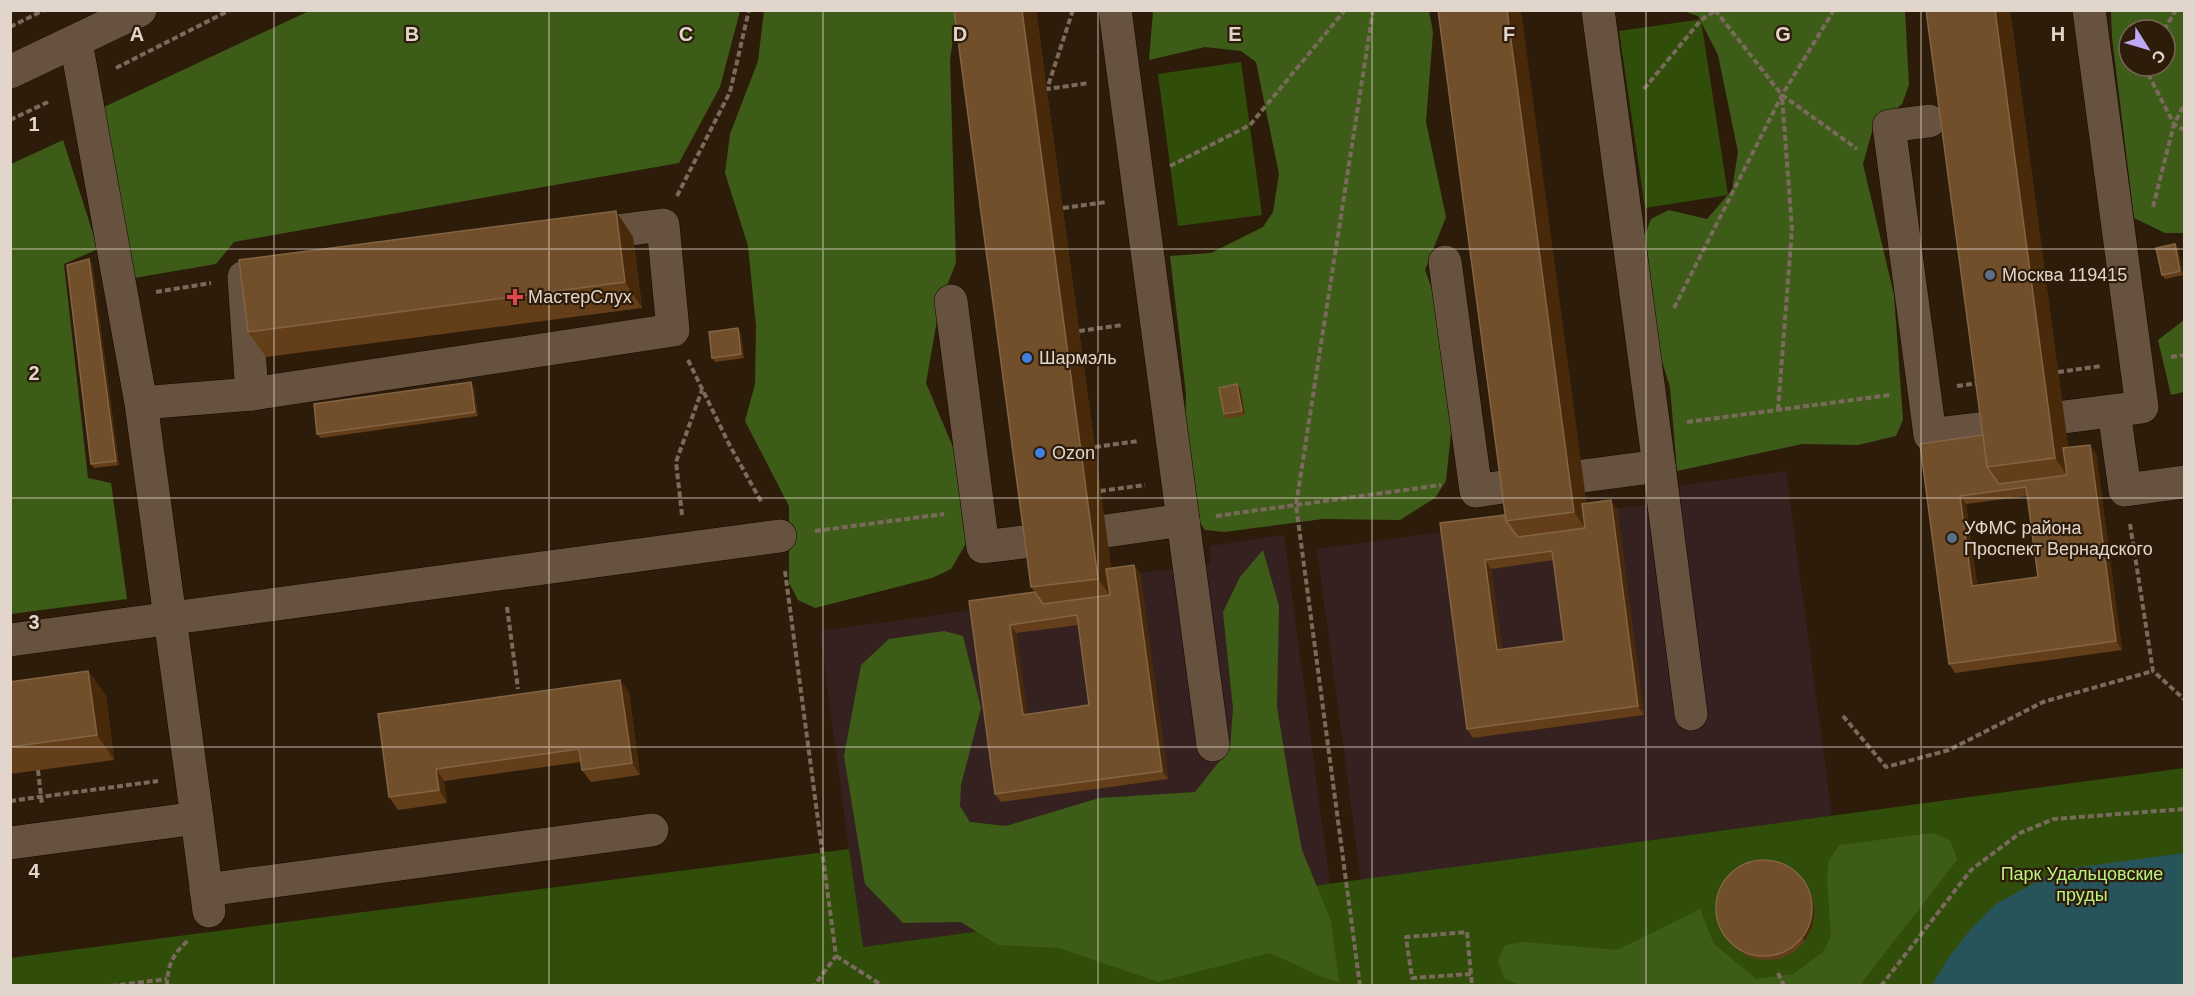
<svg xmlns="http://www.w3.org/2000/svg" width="2195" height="996" viewBox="0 0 2195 996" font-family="Arial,sans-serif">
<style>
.education{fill:#352220}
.green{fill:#304d0a}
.forest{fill:#3d5c18;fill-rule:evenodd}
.water{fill:#27545b}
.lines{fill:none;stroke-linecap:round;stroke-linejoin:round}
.minor-casing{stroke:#150600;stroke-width:34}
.path{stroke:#7a6a5c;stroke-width:4;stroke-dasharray:6 3;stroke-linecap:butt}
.minor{stroke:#675240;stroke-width:33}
.wall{fill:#643e18;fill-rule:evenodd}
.shaded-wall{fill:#482a0a}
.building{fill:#714f2b;stroke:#836444;stroke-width:1.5;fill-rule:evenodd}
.grid{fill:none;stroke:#e2d5cb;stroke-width:1.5;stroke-opacity:0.55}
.service-dot{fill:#5c6f8a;stroke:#2e1c0b;stroke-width:2}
.health-dot{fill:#e0444e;stroke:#2e1c0b;stroke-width:2}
.shop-dot{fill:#3f7fe0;stroke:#2e1c0b;stroke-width:2}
.labels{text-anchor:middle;stroke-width:4.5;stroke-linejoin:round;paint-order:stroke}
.poi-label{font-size:18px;fill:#e2d5cb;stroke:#2e1c0b;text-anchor:start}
.park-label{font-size:18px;fill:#baf380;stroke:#2e1c0b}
.grid-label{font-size:20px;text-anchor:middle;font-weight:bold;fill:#e2d5cb;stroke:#2e1c0b;stroke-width:4.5;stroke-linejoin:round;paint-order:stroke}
</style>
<rect width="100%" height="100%" fill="#2e1c0b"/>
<g class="education">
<polygon points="1786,471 1832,816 1361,880 1317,549 1681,500 1679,486"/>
<polygon points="1284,535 1330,884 862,947 820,631 1047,600 1140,573 1211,564 1210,546"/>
</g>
<g class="green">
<polygon points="1703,19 1701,20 1728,195 1645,208 1619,31"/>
<polygon points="1241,62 1262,215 1178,226 1158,74"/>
<polygon points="2184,768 2184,985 11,986 10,958 849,849 863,947"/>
</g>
<g class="forest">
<polygon points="309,11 740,11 720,87 679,163 234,242 216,264 134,278 102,108"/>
<polygon points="764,11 957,11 950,60 956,263 940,303 926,383 963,471 974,530 951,569 932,578 815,608 798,600 789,583 789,506 745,421 755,384 756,326 748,246 725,173 730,134 758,61"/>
<polygon points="1153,11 1429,11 1433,32 1426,122 1446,217 1425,270 1445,324 1452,423 1446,481 1435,498 1400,520 1323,519 1224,532 1205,530 1193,514 1184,475 1186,394 1170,256 1211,253 1263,227 1273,212 1279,174 1256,62 1241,51 1205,47 1149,60"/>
<polygon points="1683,11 1905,11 1909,85 1902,104 1873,128 1863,164 1894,295 1903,420 1896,436 1858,445 1802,444 1677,471 1670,387 1640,292 1645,235 1651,219 1669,210 1707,219 1732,190 1738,152 1718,55 1698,16"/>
<path d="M2111,11h73v222h-19l-31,-15 -22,-181zM2129,30h36v36h-36z"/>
<polygon points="63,140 98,249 64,264 88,478 111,483 127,599 11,614 11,164"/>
<polygon points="2184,320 2184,392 2171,395 2158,340"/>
<polygon points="1263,550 1279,606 1277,707 1290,786 1302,850 1331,921 1339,982 1324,978 1270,953 1158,982 1059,948 998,945 961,922 903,923 865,884 844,756 861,665 889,639 944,631 963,636 981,708 961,785 960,806 970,822 1006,826 1099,798 1195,792 1230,748 1233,709 1223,612 1240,577"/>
<polygon points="1933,833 1951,841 1957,860 1860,985 1520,985 1504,978 1498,961 1505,945 1524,942 1617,950 1700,909 1714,944 1756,979 1793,974 1823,952 1831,936 1827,880 1828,862 1839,845"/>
</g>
<polygon class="water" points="2184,853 2184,985 1932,985 1950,956 1971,929 1996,904 2058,870"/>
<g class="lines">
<defs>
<g id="minor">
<polyline points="1115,10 1213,745"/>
<polyline points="10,72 140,10"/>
<polyline points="1929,121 1889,126 1930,435 1996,427"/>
<polyline points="1445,262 1476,491 1516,485"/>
<polyline points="246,277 244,277 252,394"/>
<polyline points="951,301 983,547 1039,540"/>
<polyline points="141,403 252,394 673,330 663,225 583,235"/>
<polyline points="2114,411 2125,490 2184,482"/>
<polyline points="2064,417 2142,407 2089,10"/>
<polyline points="1659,466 1691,714"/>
<polyline points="1583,476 1659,466 1598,10"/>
<polyline points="1106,531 1183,520"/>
<polyline points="10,640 780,536"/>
<polyline points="197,818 209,911"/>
<polyline points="10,843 197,818 141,403 76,42"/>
<polyline points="206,890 652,830"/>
</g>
</defs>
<use href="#minor" class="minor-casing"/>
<g class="path">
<polyline points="1073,10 1047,89 1089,83"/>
<polyline points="1715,10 1782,95 1857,149"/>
<polyline points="10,27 44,10"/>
<polyline points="2164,30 2176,10"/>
<polyline points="2144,66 2174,124 2184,130"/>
<polyline points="116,68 230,10"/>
<polyline points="1644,89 1701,20 1715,11"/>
<polyline points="10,120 50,101"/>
<polyline points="1170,166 1250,125 1345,10"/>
<polyline points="677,196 730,92 749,10"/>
<polyline points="2153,207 2174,124 2184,105"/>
<polyline points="1063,208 1107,202"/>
<polyline points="156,292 211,283"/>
<polyline points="1674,308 1782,95 1834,10"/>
<polyline points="1079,331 1123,325"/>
<polyline points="2171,357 2184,355"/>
<polyline points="688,360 730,446 762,503"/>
<polyline points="2058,372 2102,366"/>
<polyline points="1957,386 1979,383"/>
<polyline points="1778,410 1792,229 1782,96"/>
<polyline points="1687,422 1890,395"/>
<polyline points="1095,447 1139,441"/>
<polyline points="1100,491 1145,485"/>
<polyline points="682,515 676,462 702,390"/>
<polyline points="1216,516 1441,485"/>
<polyline points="2130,524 2153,671 2184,699"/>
<polyline points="815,531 944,514"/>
<polyline points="785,571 836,956 814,986"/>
<polyline points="507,607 518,689"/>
<polyline points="1843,716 1886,767 1949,750 2043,702 2153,671"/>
<polyline points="38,770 42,805"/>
<polyline points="10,801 158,781"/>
<polyline points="836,956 883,986"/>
<polyline points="1778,973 1784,986"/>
<polyline points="1471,974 1412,978 1406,937 1467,932 1472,986"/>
<polyline points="111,986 167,979"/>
<path d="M167,986c0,-21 7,-34 22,-46"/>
<polyline points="1360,986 1296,505 1373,10"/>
<polyline points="1881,986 1971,870 2020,833 2054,819 2184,809"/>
</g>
<use href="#minor" class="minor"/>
</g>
<g class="wall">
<path d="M954,10h82l75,558 29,5 28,206 -167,23 -6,-8 -26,-193 66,-9 -4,-5zM1078,625l11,80 -62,9 -11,-81z"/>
<path d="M1926,10h84l58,438 28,5 26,197 -167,23 -6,-9 -29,-220 63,-9zM2028,496l10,81 -61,8 -11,-81z"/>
<polygon points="633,237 642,308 266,357 248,332"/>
<polygon points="2175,244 2178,248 2183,275 2165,279 2162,275"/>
<polygon points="89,259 92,263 119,465 94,468 91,464"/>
<polygon points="741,333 744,358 715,362 712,358"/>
<polygon points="1237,384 1240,388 1245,415 1227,419 1224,414"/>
<polygon points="474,387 478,416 321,438 317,434"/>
<path d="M1587,503l30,6 27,206 -171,23 -6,-9 -27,-206zM1554,560l10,81 -62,9 -11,-81z"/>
<polygon points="88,671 106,696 114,760 10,774 10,682"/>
<polygon points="620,680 629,693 640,775 591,782 582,770 581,762 444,781 447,803 398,810 389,797 378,714"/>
<polygon points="1805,883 1812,896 1815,911 1812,927 1805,941 1794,952 1779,959 1763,960 1747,956 1734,947 1721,930"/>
</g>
<g class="shaded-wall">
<polygon points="1022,10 1036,10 1116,604 1098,579"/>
<polygon points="1507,10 1521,10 1591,537 1574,512"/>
<polygon points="1995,10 2010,10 2073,483 2055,458"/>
<polygon points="616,211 633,237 642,308 625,282"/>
<polygon points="2175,244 2178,248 2183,275 2180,271"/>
<polygon points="89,259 92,263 119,465 116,461"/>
<polygon points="738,328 741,333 744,358 741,354"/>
<polygon points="471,382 474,387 478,416 475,412"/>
<polygon points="1237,384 1240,388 1245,415 1242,411"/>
<polygon points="2090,445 2096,453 2122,650 2116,641"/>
<polygon points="1960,496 1966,504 1978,594 1972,586"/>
<polygon points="1611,500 1617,509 1644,715 1638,706"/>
<polygon points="1485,560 1491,569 1503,659 1497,650"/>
<polygon points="1134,565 1140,573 1168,779 1162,771"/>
<polygon points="1010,625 1016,633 1029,723 1023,715"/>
<polygon points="88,671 106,696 114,760 97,735"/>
<polygon points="620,680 629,693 640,775 632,763"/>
<polygon points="436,769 444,781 447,803 439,790"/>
<polygon points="1802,878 1812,896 1815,911 1812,927 1805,941 1802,936"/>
</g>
<g class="building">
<polygon points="954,10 1022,10 1098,579 1031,587"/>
<polygon points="1438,10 1507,10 1574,512 1506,521"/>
<polygon points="1926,10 1995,10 2055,458 1987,467"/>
<polygon points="616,211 625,282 248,332 239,260"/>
<polygon points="2175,244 2180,271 2162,275 2156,248"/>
<polygon points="89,259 116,461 91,464 67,265"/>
<polygon points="738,328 741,354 712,358 709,332"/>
<polygon points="471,382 475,412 317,434 314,404"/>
<polygon points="1237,384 1242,411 1224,414 1219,388"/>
<path d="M1983,435l4,32 12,17 68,-9 -4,-27 27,-3 26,196 -167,23 -29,-220zM2026,487l12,90 -66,9 -12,-90z"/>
<path d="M1611,500l27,206 -171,23 -27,-206 65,-8 1,6 12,16 67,-9 -3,-24zM1552,551l12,90 -67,9 -12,-90z"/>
<path d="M1134,565l28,206 -167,23 -26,-193 66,-9 8,12 67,-9 -4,-26zM1077,615l12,90 -66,10 -13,-90z"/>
<polygon points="88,671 97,735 10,747 10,682"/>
<polygon points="620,680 632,763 582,770 579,749 436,769 439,790 389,797 378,714"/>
<circle cx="1764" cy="908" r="48"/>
</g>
<path class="grid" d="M274,10v976M549,10v976M823,10v976M1098,10v976M1372,10v976M1646,10v976M1921,10v976M10,249h2174M10,498h2174M10,747h2174"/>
<g class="service-dot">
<circle cx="1990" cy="275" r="6"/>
<circle cx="1952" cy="538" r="6"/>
</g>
<path class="health-dot" d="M512 288h6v6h6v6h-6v6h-6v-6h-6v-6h6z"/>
<g class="shop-dot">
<circle cx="1027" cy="358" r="6"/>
<circle cx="1040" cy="453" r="6"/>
</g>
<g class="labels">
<g class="poi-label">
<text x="2002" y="281">Москва 119415</text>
<text x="528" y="303">МастерСлух</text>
<text x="1039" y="364">Шармэль</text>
<text x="1052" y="459">Ozon</text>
<text x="1964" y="534">УФМС района<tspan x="1964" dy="21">Проспект Вернадского</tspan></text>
</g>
<g class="park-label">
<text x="2082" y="880">Парк Удальцовские<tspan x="2082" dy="21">пруды</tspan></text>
</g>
</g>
<g class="grid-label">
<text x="137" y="41">A</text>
<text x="412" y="41">B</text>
<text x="686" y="41">C</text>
<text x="960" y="41">D</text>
<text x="1235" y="41">E</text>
<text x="1509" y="41">F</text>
<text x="1783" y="41">G</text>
<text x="2058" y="41">H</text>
<text x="34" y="131">1</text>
<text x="34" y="380">2</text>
<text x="34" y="629">3</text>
<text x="34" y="878">4</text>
</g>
<rect width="2195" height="996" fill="none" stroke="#e2d5cb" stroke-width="24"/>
<g transform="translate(2147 48) rotate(127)"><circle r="28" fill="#2e1c0b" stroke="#766658" stroke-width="1.5"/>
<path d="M0-4.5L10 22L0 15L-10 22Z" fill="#bea9f4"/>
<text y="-9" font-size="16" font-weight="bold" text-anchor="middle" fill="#e2d5cb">С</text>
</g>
</svg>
